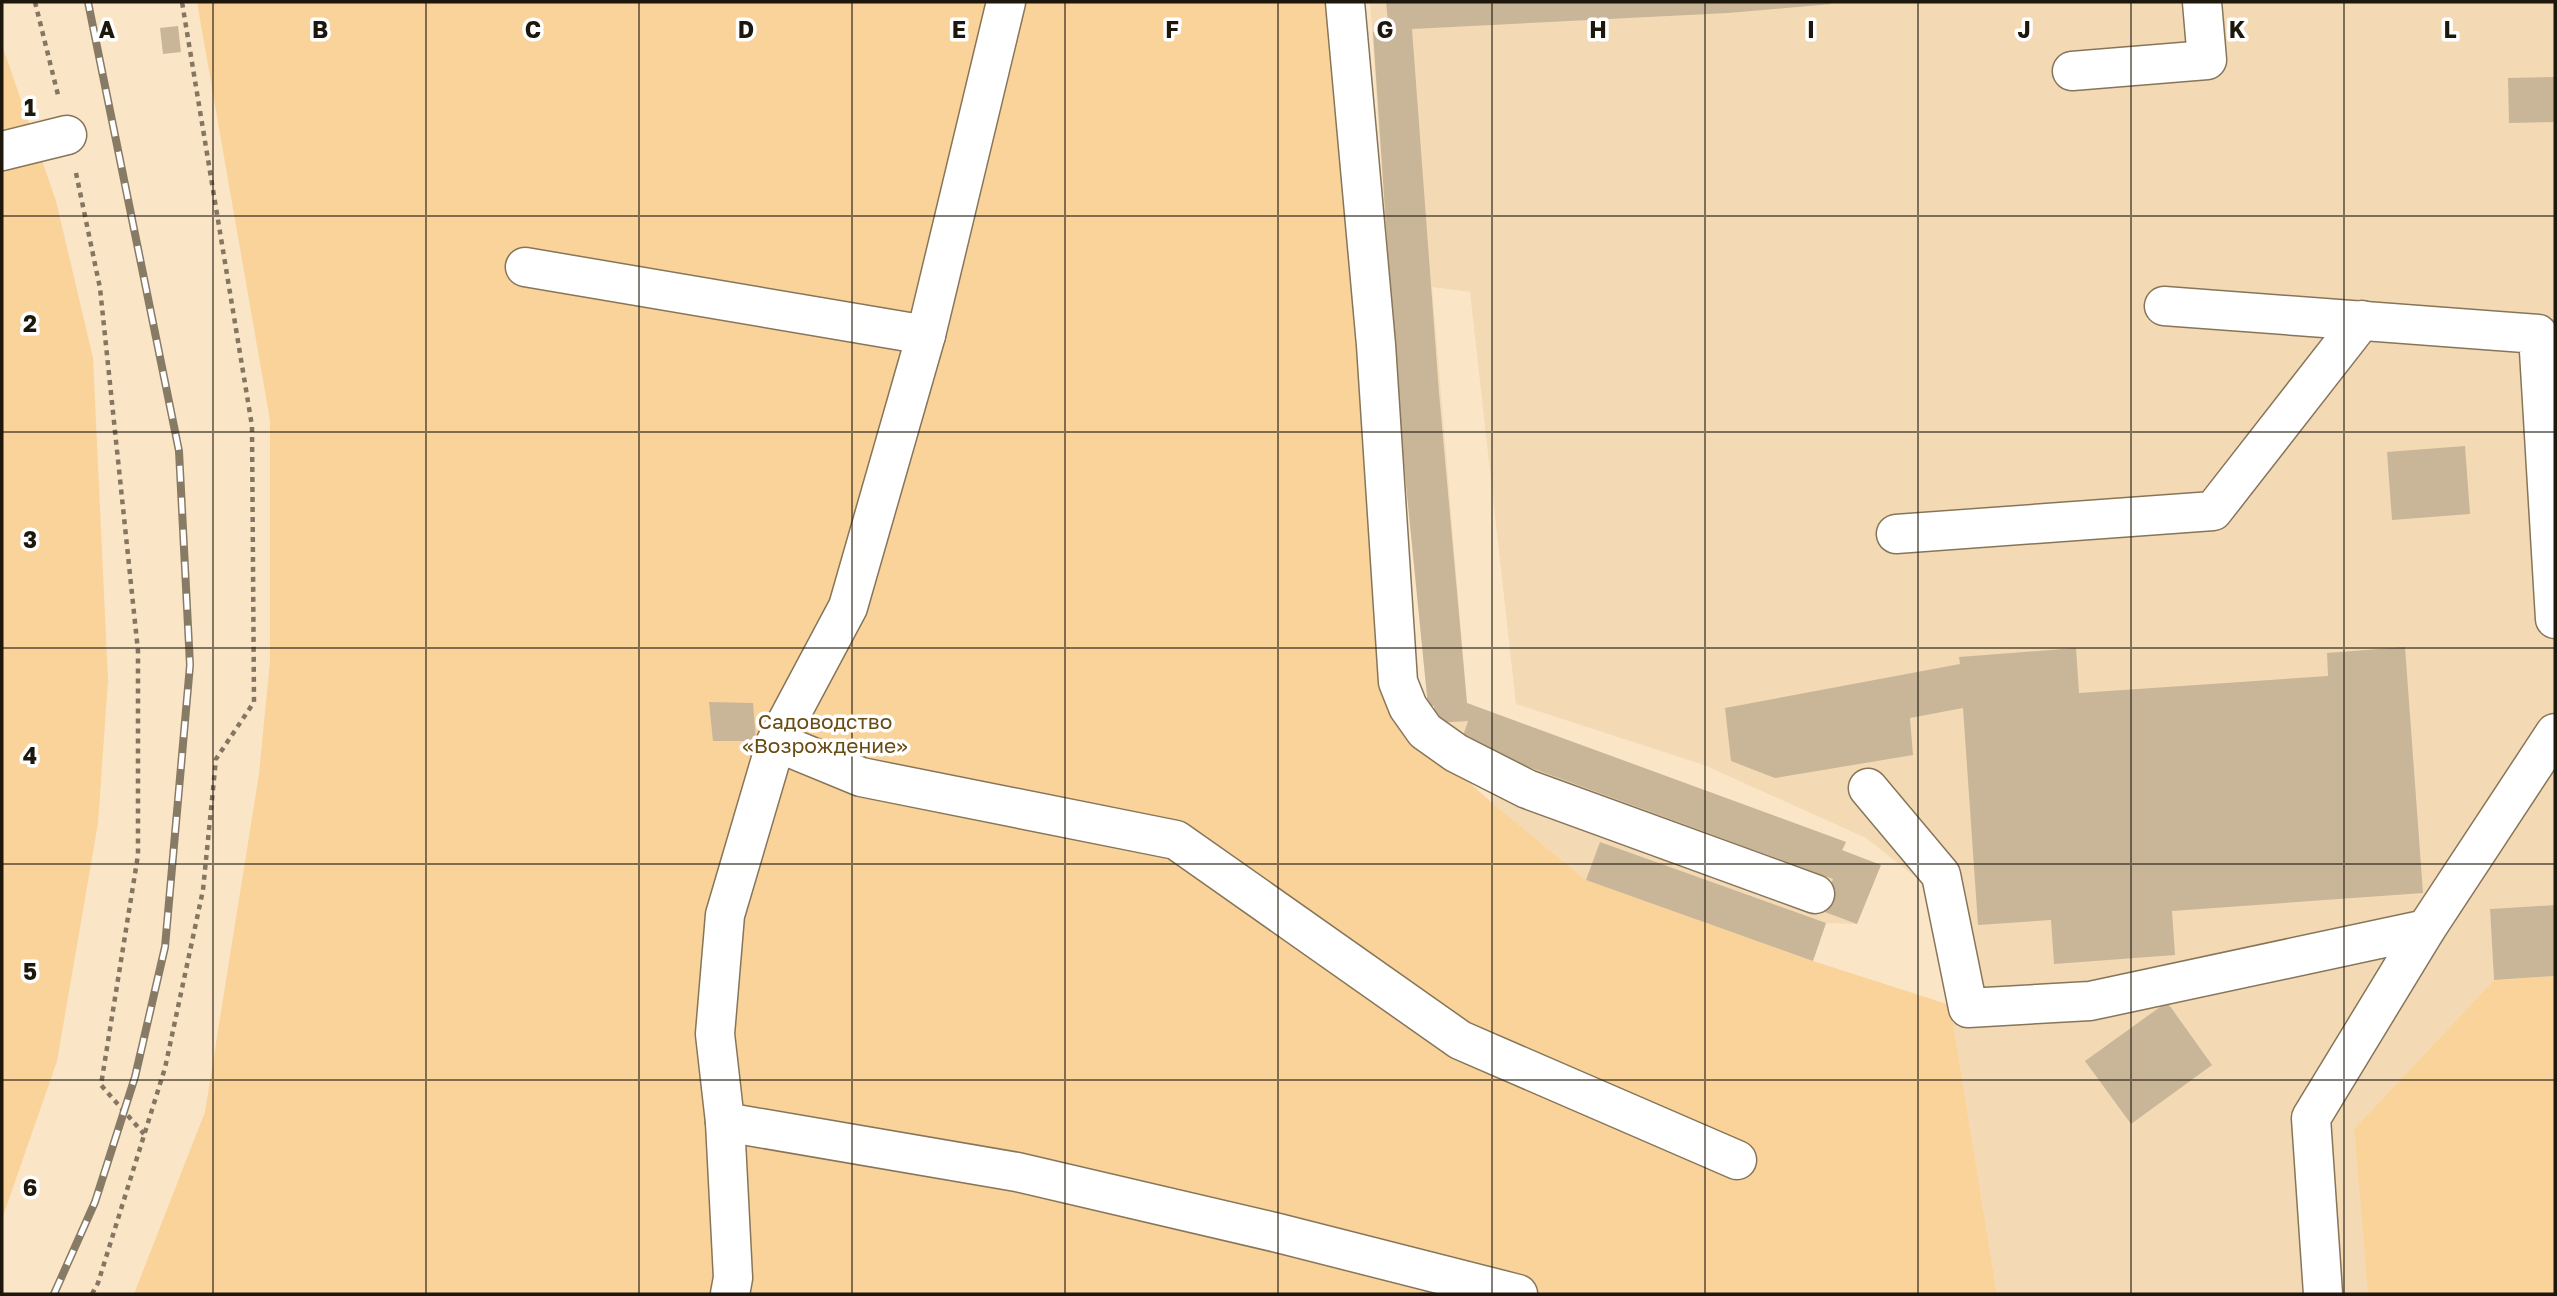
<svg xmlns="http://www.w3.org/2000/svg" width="2557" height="1296" viewBox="0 0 2557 1296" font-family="'Golos Text',sans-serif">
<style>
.built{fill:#f3dab5}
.green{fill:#f9d39a}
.building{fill:#c9b598}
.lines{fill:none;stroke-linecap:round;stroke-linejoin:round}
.minor-casing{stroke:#877559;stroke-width:41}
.path{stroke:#847662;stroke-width:4.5;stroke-dasharray:5 5;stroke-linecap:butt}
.minor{stroke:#fff;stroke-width:38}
.rail-casing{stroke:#887b66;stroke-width:8}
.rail{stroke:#fff;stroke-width:5;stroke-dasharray:16;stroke-linecap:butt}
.grid{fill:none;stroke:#1e170c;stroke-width:2;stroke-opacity:0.55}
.labels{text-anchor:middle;stroke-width:7;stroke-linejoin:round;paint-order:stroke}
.park-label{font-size:21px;fill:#694b13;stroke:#fff}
.grid-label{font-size:23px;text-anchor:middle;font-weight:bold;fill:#1e170c;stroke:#fff;stroke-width:7;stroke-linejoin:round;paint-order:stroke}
</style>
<rect width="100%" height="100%" fill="#fae5c7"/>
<polygon class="built" points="1370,2 2555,2 2555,905 2490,909 2494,980 2354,1129 2368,1294 1997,1294 1950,1005 1923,883 1866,838 1704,765 1516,704 1470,292 1432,287 1467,703 1846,842 1843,850 1857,924 1826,923 1813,961 1586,880 1491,802 1505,759 1435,723 1434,706 1428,706 1398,404"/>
<g class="green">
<polygon points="197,2 1334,2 1420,739 1491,802 1586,880 1813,961 1950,1005 1997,1294 134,1294 205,1112 259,774 270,661 270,420"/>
<polygon points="2,45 56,201 93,358 108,680 98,823 57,1061 2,1219"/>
<polygon points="2555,976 2555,1294 2368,1294 2354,1129 2494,980"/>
</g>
<g class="building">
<polygon points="1386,2 1831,2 1831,4 1728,13 1412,29 1439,393 1467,703 1846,842 1842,850 1881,865 1857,924 1822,911 1833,879 1461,742 1468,721 1435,723 1434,706 1428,706 1398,404 1373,32 1389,31"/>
<polygon points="178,26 181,52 163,54 160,28"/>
<polygon points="2555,77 2555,122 2509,123 2508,78"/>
<polygon points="2465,446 2470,514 2392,520 2387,452"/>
<polygon points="2405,647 2423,893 2172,911 2175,955 2054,964 2051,920 1978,925 1963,708 1910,718 1913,755 1775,778 1731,761 1725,708 1960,664 1959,657 2076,648 2079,693 2328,676 2327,653"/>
<polygon points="709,702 753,703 756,741 713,741"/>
<polygon points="1600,842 1826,923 1813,961 1586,880"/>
<polygon points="2555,905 2555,976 2494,980 2490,909"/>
<polygon points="2167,1002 2212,1065 2131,1124 2085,1061"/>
</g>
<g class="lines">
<defs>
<g id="minor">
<polyline points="1006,2 926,335 848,607 776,742 725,915 715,1034 725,1122 1017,1172 1278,1233 1518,1294"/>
<polyline points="1345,2 1376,345 1398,682 1408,707 1425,731 1456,753 1527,789 1815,894"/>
<polyline points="2072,71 2207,60 2202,2"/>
<polyline points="2,151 67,135"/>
<polyline points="525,267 926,335"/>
<polyline points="2164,306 2538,334 2555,619"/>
<polyline points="1896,534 2213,511 2362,320"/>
<polyline points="776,742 861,777 1176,840 1460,1040 1737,1160"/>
<polyline points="1868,788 1941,875 1968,1008 2090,1001 2426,929"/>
<polyline points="725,1122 733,1278 730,1294"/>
<polyline points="2323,1294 2311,1118 2426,929 2555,733"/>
</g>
</defs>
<use href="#minor" class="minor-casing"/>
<g class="path">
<polyline points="35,2 59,99"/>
<polyline points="76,173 100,288 138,651 138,855 101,1085 144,1134"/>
<polyline points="92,1294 98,1283 165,1068 203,890 216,759 254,702 252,426 182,2"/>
</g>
<use href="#minor" class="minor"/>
<defs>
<polyline id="rail" points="54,1294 95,1202 135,1077 165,947 190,665 179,451 88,2"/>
</defs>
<use href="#rail" class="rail-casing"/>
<use href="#rail" class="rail"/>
</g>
<path class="grid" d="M213,2v1292M426,2v1292M639,2v1292M852,2v1292M1065,2v1292M1278,2v1292M1492,2v1292M1705,2v1292M1918,2v1292M2131,2v1292M2344,2v1292M2,216h2553M2,432h2553M2,648h2553M2,864h2553M2,1080h2553"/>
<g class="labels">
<g class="park-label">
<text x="825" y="729">Садоводство<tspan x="825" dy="24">«Возрождение»</tspan></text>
</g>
</g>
<g class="grid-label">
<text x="107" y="38">A</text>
<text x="320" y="38">B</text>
<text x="533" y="38">C</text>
<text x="746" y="38">D</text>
<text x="959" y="38">E</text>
<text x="1172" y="38">F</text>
<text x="1385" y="38">G</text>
<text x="1598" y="38">H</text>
<text x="1811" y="38">I</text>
<text x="2024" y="38">J</text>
<text x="2237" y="38">K</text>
<text x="2450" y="38">L</text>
<text x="30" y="116">1</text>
<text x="30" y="332">2</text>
<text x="30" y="548">3</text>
<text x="30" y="764">4</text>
<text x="30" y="980">5</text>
<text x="30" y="1196">6</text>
</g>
<rect width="2557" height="1296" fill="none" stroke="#1e170c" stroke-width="7"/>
</svg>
